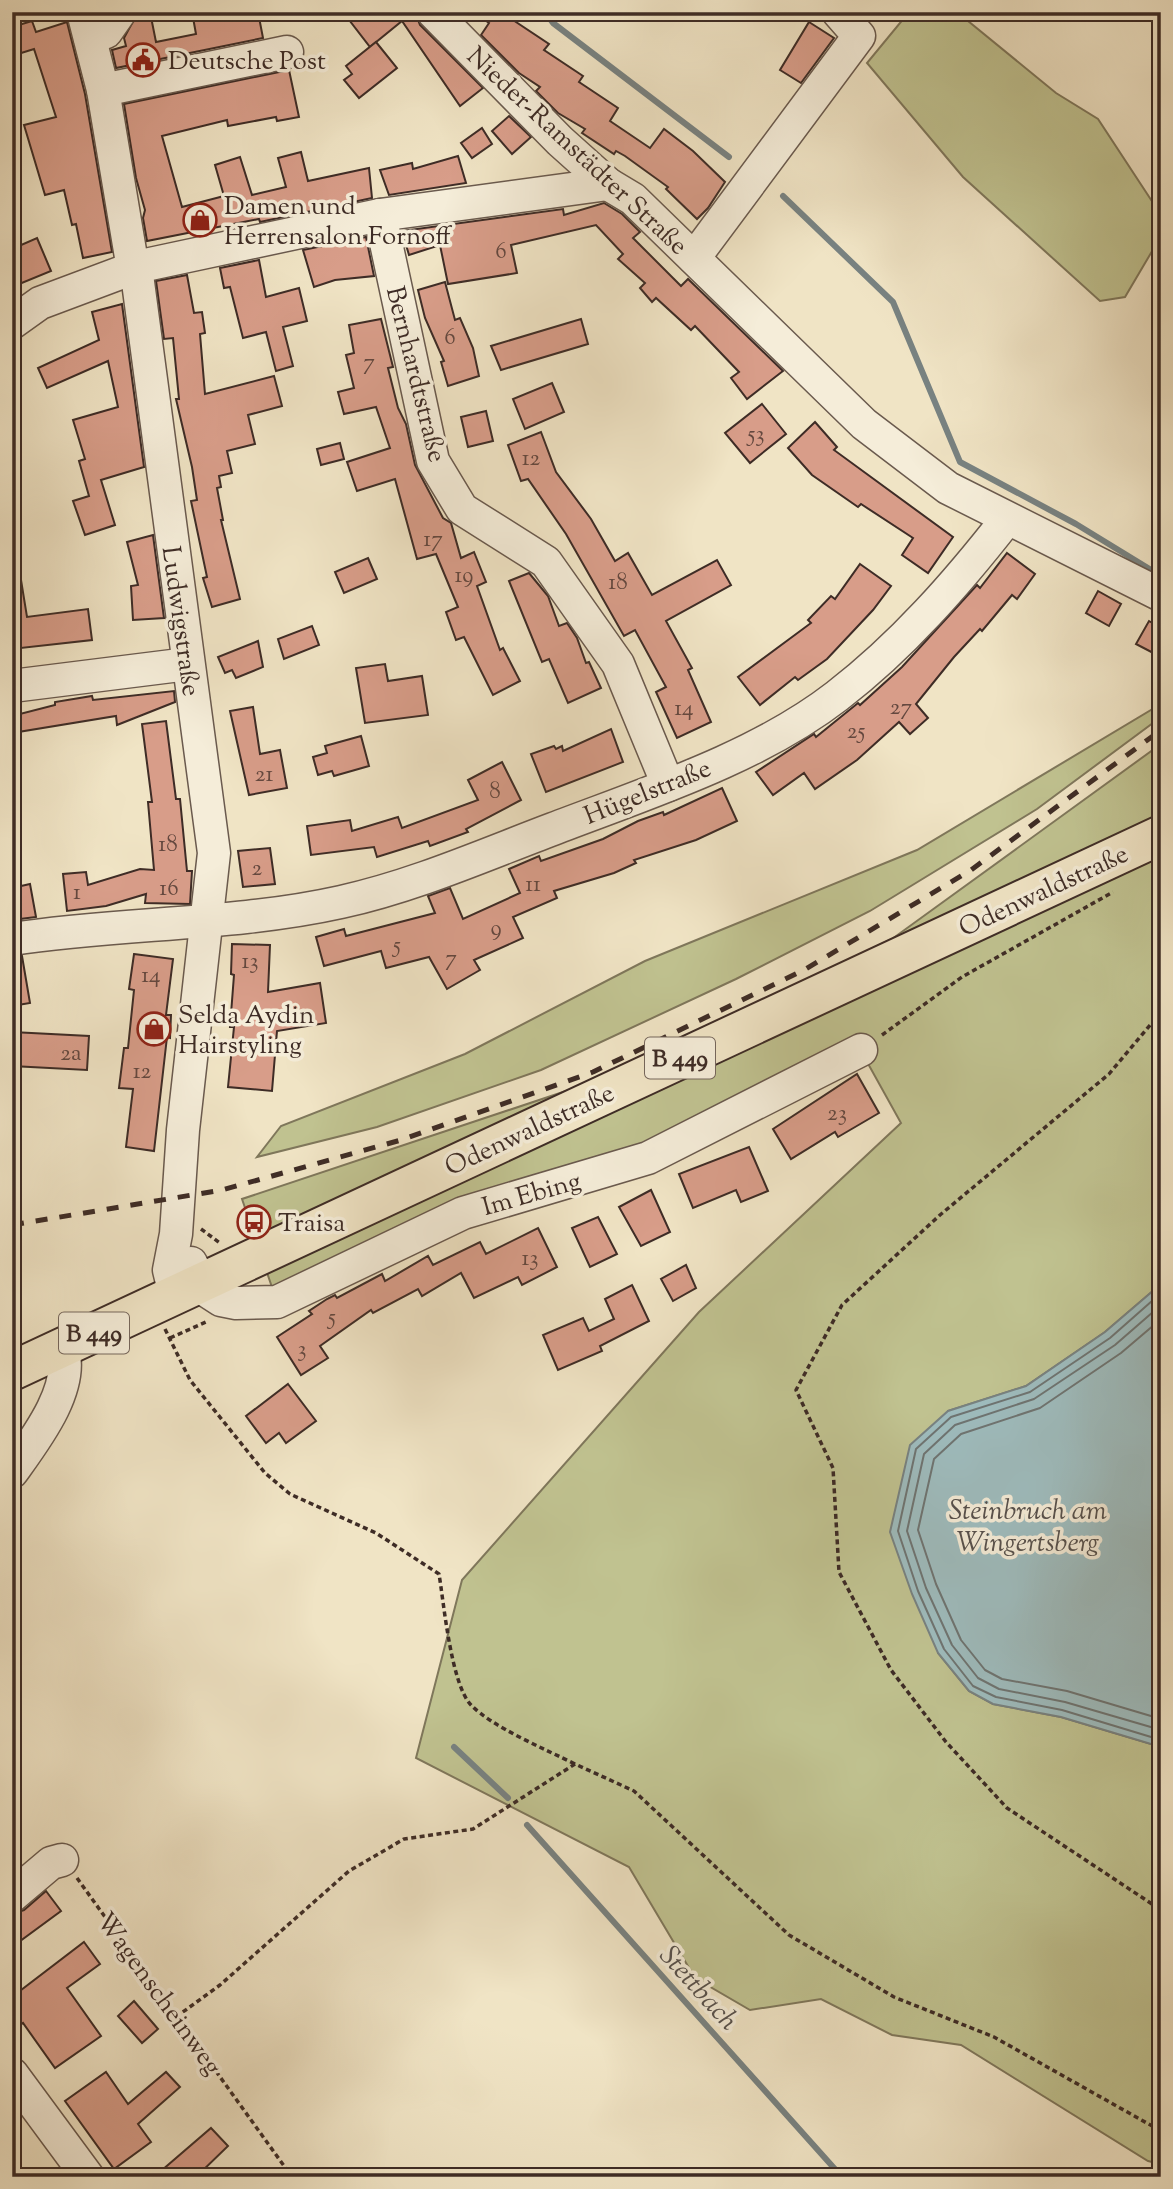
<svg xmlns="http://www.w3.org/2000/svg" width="1173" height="2189" viewBox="0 0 1173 2189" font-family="'Sorts Mill Goudy',serif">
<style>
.green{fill:#c0c290;stroke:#7f775b;stroke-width:2}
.water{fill:#9ebcbe;stroke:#788281;stroke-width:2}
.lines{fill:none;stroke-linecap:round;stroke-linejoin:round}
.shore{stroke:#6e7472;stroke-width:2}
.stream{stroke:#788281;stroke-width:6}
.building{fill:#d89d89;stroke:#3e2c26;stroke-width:2}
.minor-casing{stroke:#6a5a4e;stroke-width:35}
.major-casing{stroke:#3e2c26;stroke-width:42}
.path{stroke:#3e2c26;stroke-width:3.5;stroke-dasharray:5 3.5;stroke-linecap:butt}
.minor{stroke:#f5edd9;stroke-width:32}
.major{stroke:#f0e4c5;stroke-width:38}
.rail{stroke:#3e2c26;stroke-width:5;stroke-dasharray:12 12;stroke-linecap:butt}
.labels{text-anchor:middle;stroke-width:7;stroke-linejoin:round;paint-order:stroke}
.number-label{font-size:23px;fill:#64483f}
.shield{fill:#f5edd9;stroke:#75665c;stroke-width:2}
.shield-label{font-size:24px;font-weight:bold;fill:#3e2c26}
.poi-label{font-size:26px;fill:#3e2c26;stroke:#f5edd9;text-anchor:start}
.street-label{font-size:26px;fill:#3e2c26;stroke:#f5edd9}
.water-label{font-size:28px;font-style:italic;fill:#56504c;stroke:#f5edd9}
</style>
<rect width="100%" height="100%" fill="#f0e4c5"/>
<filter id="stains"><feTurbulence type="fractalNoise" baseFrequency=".00286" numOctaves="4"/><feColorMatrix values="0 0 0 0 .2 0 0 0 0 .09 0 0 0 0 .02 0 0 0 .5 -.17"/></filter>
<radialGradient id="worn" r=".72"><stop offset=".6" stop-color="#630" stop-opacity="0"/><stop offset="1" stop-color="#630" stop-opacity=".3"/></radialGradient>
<g class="green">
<polygon points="909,12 957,12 1056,93 1098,119 1161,215 1161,236 1125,297 1100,301 963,177 867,63"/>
<polygon points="1161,704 1161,717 1037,809 870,911 736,979 541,1070 377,1127 257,1157 281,1126 465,1054 645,961 917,850"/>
<polygon points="1161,744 1161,1284 1105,1332 1026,1386 948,1411 938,1653 969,1691 993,1704 1061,1717 1161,1747 1161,2164 1148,2161 961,2045 892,2035 821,1999 750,2010 695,1978 629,1867 416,1758 462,1580 699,1312 901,1123 861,1051 277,1302 242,1199 587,1084 892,939"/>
</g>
<polygon class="water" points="1161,1284 1161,1747 1061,1717 993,1704 969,1691 938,1653 912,1594 890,1532 910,1445 948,1411 1026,1386 1105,1332"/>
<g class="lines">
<g class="shore">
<polyline points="1161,1293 1110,1338 1030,1392 951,1417 916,1449 898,1531 918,1591 944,1649 973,1686 996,1697 1062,1710 1161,1740"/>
<polyline points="1161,1305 1115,1345 1034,1399 955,1425 924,1454 907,1531 926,1588 952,1645 978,1678 999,1689 1065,1702 1161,1730"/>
<polyline points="1161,1319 1121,1353 1040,1408 961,1434 934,1459 918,1530 936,1584 961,1640 985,1670 1002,1679 1067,1691 1161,1719"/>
</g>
<g class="stream">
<polyline points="545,12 553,23 729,157"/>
<polyline points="783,196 893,302 960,462 1076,524 1161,576"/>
<polyline points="454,1747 508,1798"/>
<polyline points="527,1825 842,2177"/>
</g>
</g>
<g class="building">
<polygon points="138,12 150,12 156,42 196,34 192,12 258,12 263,38 116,68 112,50 126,46 124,38"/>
<polygon points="343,12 415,12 420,25 483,88 460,106 402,21 370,47"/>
<polygon points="474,12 514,12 510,18 549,44 544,50 583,76 579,82 618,108 610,121 650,148 664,129 693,151 725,182 708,208 697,219 666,189 668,187 625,156 616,151 614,154 582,133 585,129 558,113 536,91 540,87 519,73 481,35 489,23"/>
<polygon points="32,21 36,32 67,22 85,94 112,252 83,258 76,224 72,225 64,190 45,195 24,125 56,117 34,49 18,54 12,37 12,27"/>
<polygon points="809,22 834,38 801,83 780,70"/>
<polygon points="376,42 397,68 359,98 344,80 352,74 346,66"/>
<polygon points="289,70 299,117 277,121 276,117 228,126 227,120 162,136 182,207 224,196 215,165 240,157 252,195 286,187 278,158 301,152 308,181 369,168 372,198 260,222 259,219 147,241 143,218 145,210 136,178 124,104"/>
<polygon points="509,116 531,137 512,154 492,131"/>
<polygon points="482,128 492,144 472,158 461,143"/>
<polygon points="458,156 466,183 389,195 380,170 412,163 413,169"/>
<polygon points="604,203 622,214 640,232 633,238 681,286 688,279 783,371 747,399 731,378 739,372 695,326 691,330 656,298 652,302 640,288 645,283 618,259 623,254 596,225 511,245 517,273 448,284 440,245 409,255 402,231 563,209 564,215"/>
<polygon points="366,237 374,276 335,280 314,287 303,250"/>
<polygon points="37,238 51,271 12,287 12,249"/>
<polygon points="259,260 266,297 299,288 307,321 283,327 293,366 276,371 266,332 243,338 230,287 224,288 220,268"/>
<polygon points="187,275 194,313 202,312 205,333 200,334 205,394 274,376 282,406 248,415 255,444 227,451 232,473 219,476 221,487 217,488 223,520 221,520 240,599 212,607 203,578 207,577 191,501 197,500 192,467 176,399 179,399 173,338 164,339 156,281"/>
<polygon points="445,282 455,320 460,318 473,348 479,376 448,386 441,362 444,361 425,318 418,290"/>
<polygon points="122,304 144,467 101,480 115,525 85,535 73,501 89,496 79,461 85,459 73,420 118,407 108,361 47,388 38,368 99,340 92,312"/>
<polygon points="381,319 393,367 388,368 398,408 406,424 415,465 443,518 451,523 461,558 474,552 486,582 477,586 500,650 503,648 520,681 493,695 464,637 456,640 446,612 458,607 436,554 417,559 395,479 357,491 347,462 390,448 376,407 344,414 338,392 354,388 346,355 354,353 349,325"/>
<polygon points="581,319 588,344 501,370 491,346"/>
<polygon points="552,383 564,412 525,429 513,399"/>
<polygon points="762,404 786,434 750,463 725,433"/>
<polygon points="486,411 493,441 468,447 461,417"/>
<polygon points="815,422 837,447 834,450 953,537 928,573 902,555 913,538 861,504 858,507 812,475 788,448"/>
<polygon points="541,432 556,472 591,519 615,561 628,553 652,595 717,560 731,585 666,621 692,668 688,670 711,722 677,738 656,692 666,687 635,630 624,636 566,534 528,479 521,481 508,445"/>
<polygon points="340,443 344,459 321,465 317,449"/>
<polygon points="153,535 164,618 133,620 131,586 138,585 127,542"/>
<polygon points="1007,553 1035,574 1017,599 1012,595 982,631 980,629 954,657 916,704 928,718 910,734 899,722 857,760 815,789 804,773 773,795 756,772 814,734 816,737 858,703 860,705 902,667 977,585 980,588"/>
<polygon points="368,558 377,579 344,593 335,572"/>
<polygon points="860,564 891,586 873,610 827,659 798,680 795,677 760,705 738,677 811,623 808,620 831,596 835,599"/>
<polygon points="529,573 548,596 559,626 567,623 577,638 586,663 589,662 601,688 568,703 549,659 542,662 509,581"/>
<polygon points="21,580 27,617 88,609 92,640 12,649 12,581"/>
<polygon points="1098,591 1121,604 1109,626 1086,613"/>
<polygon points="1149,621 1161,628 1161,657 1136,644"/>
<polygon points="312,626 319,645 284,659 278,639"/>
<polygon points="258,641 263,667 236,678 232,670 225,673 218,657"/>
<polygon points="385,664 388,681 422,676 428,715 365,723 356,668"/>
<polygon points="174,691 175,702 117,725 116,716 12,733 12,716 55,705 55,702 92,696 93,700"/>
<polygon points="253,707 260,754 280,750 287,788 249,795 230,711"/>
<polygon points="166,721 176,799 180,799 187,871 192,871 190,904 145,903 146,894 106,906 67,911 63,874 86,872 88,885 140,869 154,870 148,802 152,802 142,724"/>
<polygon points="611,729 623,762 546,792 531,754 554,746 556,749 562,746 563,751"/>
<polygon points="361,736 369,766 334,776 332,771 318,775 313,757 327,753 325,746"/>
<polygon points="502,762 521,800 466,829 468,832 430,846 428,841 377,857 374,847 311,855 307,826 350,820 352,831 398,817 402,828 478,800 468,780"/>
<polygon points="722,788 737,821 696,840 634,860 636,863 614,873 554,891 557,898 513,917 523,938 474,960 480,970 447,989 429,957 386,968 381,951 324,966 316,937 344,929 346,936 435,913 428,896 450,888 463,919 520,893 509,869 539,856 541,861 603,839 638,821 663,812 664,815"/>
<polygon points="270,848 275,884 243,887 238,851"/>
<polygon points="30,884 36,917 12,920 12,888"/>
<polygon points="232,944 270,945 268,992 320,983 326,1023 277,1031 272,1091 228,1087 234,1027 230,1027 234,975 231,974"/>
<polygon points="134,954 173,959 166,1015 171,1015 170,1038 167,1037 154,1151 126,1147 133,1089 119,1088 124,1048 128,1048 134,990 129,989"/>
<polygon points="22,956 30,1003 12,1006 12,957"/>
<polygon points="12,1032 89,1036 87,1070 12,1066"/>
<polygon points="857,1074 879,1113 838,1137 835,1132 791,1159 773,1129"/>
<polygon points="749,1147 768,1191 741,1202 736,1190 693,1208 679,1174"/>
<polygon points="651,1190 670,1232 641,1246 619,1207"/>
<polygon points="598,1217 617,1254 590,1267 572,1228"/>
<polygon points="538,1228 557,1267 522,1285 518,1277 474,1298 461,1273 422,1296 418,1289 373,1313 371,1310 320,1346 328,1358 301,1375 277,1337 312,1314 309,1311 327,1299 335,1295 337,1298 382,1274 385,1281 428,1256 433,1265 480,1242 486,1254"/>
<polygon points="686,1265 696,1288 673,1301 661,1279"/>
<polygon points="632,1285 649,1321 600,1346 602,1351 558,1370 543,1335 583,1318 589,1331 614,1319 605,1299"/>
<polygon points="288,1384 316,1421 286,1443 279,1433 266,1443 246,1416"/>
<polygon points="46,1891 61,1911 12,1947 12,1914 24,1910"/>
<polygon points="84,1942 100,1964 67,1988 101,2036 55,2068 23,2023 12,2031 12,1997"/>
<polygon points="134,2001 158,2029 142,2043 118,2016"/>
<polygon points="106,2072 128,2104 166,2072 180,2087 138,2124 151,2142 114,2169 65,2101"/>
<polygon points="211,2128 228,2146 196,2177 154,2177"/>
</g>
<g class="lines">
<defs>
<g id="minor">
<polyline points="83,12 103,90 131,257 136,267 214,853 183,1130 176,1234 169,1270 175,1295"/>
<polyline points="433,12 560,141 608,184 633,199 864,424 948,488 1161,595"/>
<polyline points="90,38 106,32 120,12"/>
<polyline points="103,90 287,52"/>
<polyline points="380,215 433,461 462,509 546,562 618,664 668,785"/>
<polyline points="694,258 859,36 838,12"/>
<polyline points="12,323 40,303 136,267 380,215 608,184"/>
<polyline points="12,686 188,664"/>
<path d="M12,939c109,-17 221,-13 329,-37 73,-16 143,-47 212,-73 94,-36 204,-71 284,-133 65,-50 120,-113 170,-177"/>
<polyline points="191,1263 204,1289 221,1300 236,1303 277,1302 463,1213 648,1158 861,1050"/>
<path d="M12,1472c23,-32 64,-85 50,-124"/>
<polyline points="12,1896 51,1863 62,1860"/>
<polyline points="12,2074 88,2177"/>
</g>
<polyline id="major" points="12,1371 1161,835"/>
</defs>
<use href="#minor" class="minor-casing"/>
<use href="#major" class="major-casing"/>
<g class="path">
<polyline points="1161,1012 1109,1074 940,1215 842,1305 796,1390 833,1468 839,1572 891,1670 946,1742 1007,1808 1161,1910"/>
<polyline points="882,1035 962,977 1113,892"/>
<polyline points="201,1229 220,1243"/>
<path d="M165,1329l25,51 75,93 25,21 86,39 63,41c5,30 12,110 32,131 21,22 76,45 104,59"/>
<polyline points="170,1338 206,1322"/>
<polyline points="77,1878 292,2177"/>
<polyline points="176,2017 220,1985 349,1871 404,1839 473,1829 575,1764 634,1791 789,1935 894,1997 994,2037 1161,2131"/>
</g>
<use href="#minor" class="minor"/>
<use href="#major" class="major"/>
<polyline class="rail" points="12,1225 222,1190 401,1140 593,1072 804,970 971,870 1161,730"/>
</g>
<defs>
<symbol id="civic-ring" viewBox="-11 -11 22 22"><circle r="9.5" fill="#f5edd9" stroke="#8f2418" stroke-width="1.5"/><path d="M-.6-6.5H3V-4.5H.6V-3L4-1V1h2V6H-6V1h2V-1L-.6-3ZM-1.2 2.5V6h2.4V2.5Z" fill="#8f2418"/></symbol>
<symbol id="shop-ring" viewBox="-11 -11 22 22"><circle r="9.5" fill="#f5edd9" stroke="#8f2418" stroke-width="1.5"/><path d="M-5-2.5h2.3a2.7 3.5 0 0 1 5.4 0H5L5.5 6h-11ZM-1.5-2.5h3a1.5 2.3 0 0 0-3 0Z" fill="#8f2418"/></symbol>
<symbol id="bus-ring" viewBox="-11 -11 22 22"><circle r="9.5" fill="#f5edd9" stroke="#8f2418" stroke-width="1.5"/><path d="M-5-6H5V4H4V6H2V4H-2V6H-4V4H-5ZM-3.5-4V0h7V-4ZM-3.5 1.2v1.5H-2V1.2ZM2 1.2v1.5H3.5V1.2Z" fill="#8f2418"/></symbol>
</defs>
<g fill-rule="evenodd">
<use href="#civic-ring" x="124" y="41" width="38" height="38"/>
<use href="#shop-ring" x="181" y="201" width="38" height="38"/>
<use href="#shop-ring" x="135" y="1010" width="38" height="38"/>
<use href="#bus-ring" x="235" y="1203" width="38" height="38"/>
</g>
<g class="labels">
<g class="number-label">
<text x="501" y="258">6</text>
<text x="450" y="344">6</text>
<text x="369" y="369">7</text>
<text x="756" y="441">53</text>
<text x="531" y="465">12</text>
<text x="433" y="546">17</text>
<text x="464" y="582">19</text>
<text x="618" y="589">18</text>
<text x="901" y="714">27</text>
<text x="684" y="715">14</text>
<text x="856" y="738">25</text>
<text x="264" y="781">21</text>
<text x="495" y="798">8</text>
<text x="168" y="851">18</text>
<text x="257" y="875">2</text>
<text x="533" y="891">11</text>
<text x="169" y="895">16</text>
<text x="77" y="899">1</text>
<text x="496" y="935">9</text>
<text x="397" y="952">5</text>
<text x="451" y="965">7</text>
<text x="250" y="968">13</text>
<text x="151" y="982">14</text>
<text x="71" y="1060">2a</text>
<text x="142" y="1078">12</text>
<text x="837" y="1120">23</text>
<text x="530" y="1265">13</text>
<text x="332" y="1324">5</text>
<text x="302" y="1356">3</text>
</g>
<g class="shield">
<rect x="645" y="1037.5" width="70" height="41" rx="5"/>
<rect x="59" y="1312.5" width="70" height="41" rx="5"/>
</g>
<g class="shield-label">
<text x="680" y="1066">B 449</text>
<text x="94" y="1341">B 449</text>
</g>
<g class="poi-label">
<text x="168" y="69">Deutsche Post</text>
<text x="224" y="214">Damen und<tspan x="224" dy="30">Herrensalon Fornoff</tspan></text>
<text x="178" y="1023">Selda Aydin<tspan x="178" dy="30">Hairstyling</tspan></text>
<text x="278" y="1231">Traisa</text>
</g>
<g class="street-label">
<text transform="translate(578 150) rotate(43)" y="9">Nieder-Ramstädter Straße</text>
<text transform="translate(417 374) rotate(76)" y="9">Bernhardtstraße</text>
<text transform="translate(182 621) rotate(82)" y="9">Ludwigstraße</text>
<text transform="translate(647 791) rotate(-22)" y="9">Hügelstraße</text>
<text transform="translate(1043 890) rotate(-25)" y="9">Odenwaldstraße</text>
<text transform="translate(529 1129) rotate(-25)" y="9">Odenwaldstraße</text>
<text transform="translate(531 1193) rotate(-16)" y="9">Im Ebing</text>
<text transform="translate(160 1993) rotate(54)" y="9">Wagenscheinweg</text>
</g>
<g class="water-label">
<text x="1028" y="1519">Steinbruch am<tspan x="1028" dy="32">Wingertsberg</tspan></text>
<text transform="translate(700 1987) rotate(48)" y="10">Stettbach</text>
</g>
</g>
<rect width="1173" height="2189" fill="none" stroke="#f0e4c5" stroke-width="42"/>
<rect x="14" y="14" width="1145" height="2161" fill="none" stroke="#3e2c26" stroke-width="3.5"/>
<rect x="21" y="21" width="1131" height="2147" fill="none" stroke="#3e2c26" stroke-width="2"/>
<rect width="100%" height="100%" filter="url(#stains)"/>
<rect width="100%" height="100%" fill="url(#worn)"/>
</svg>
